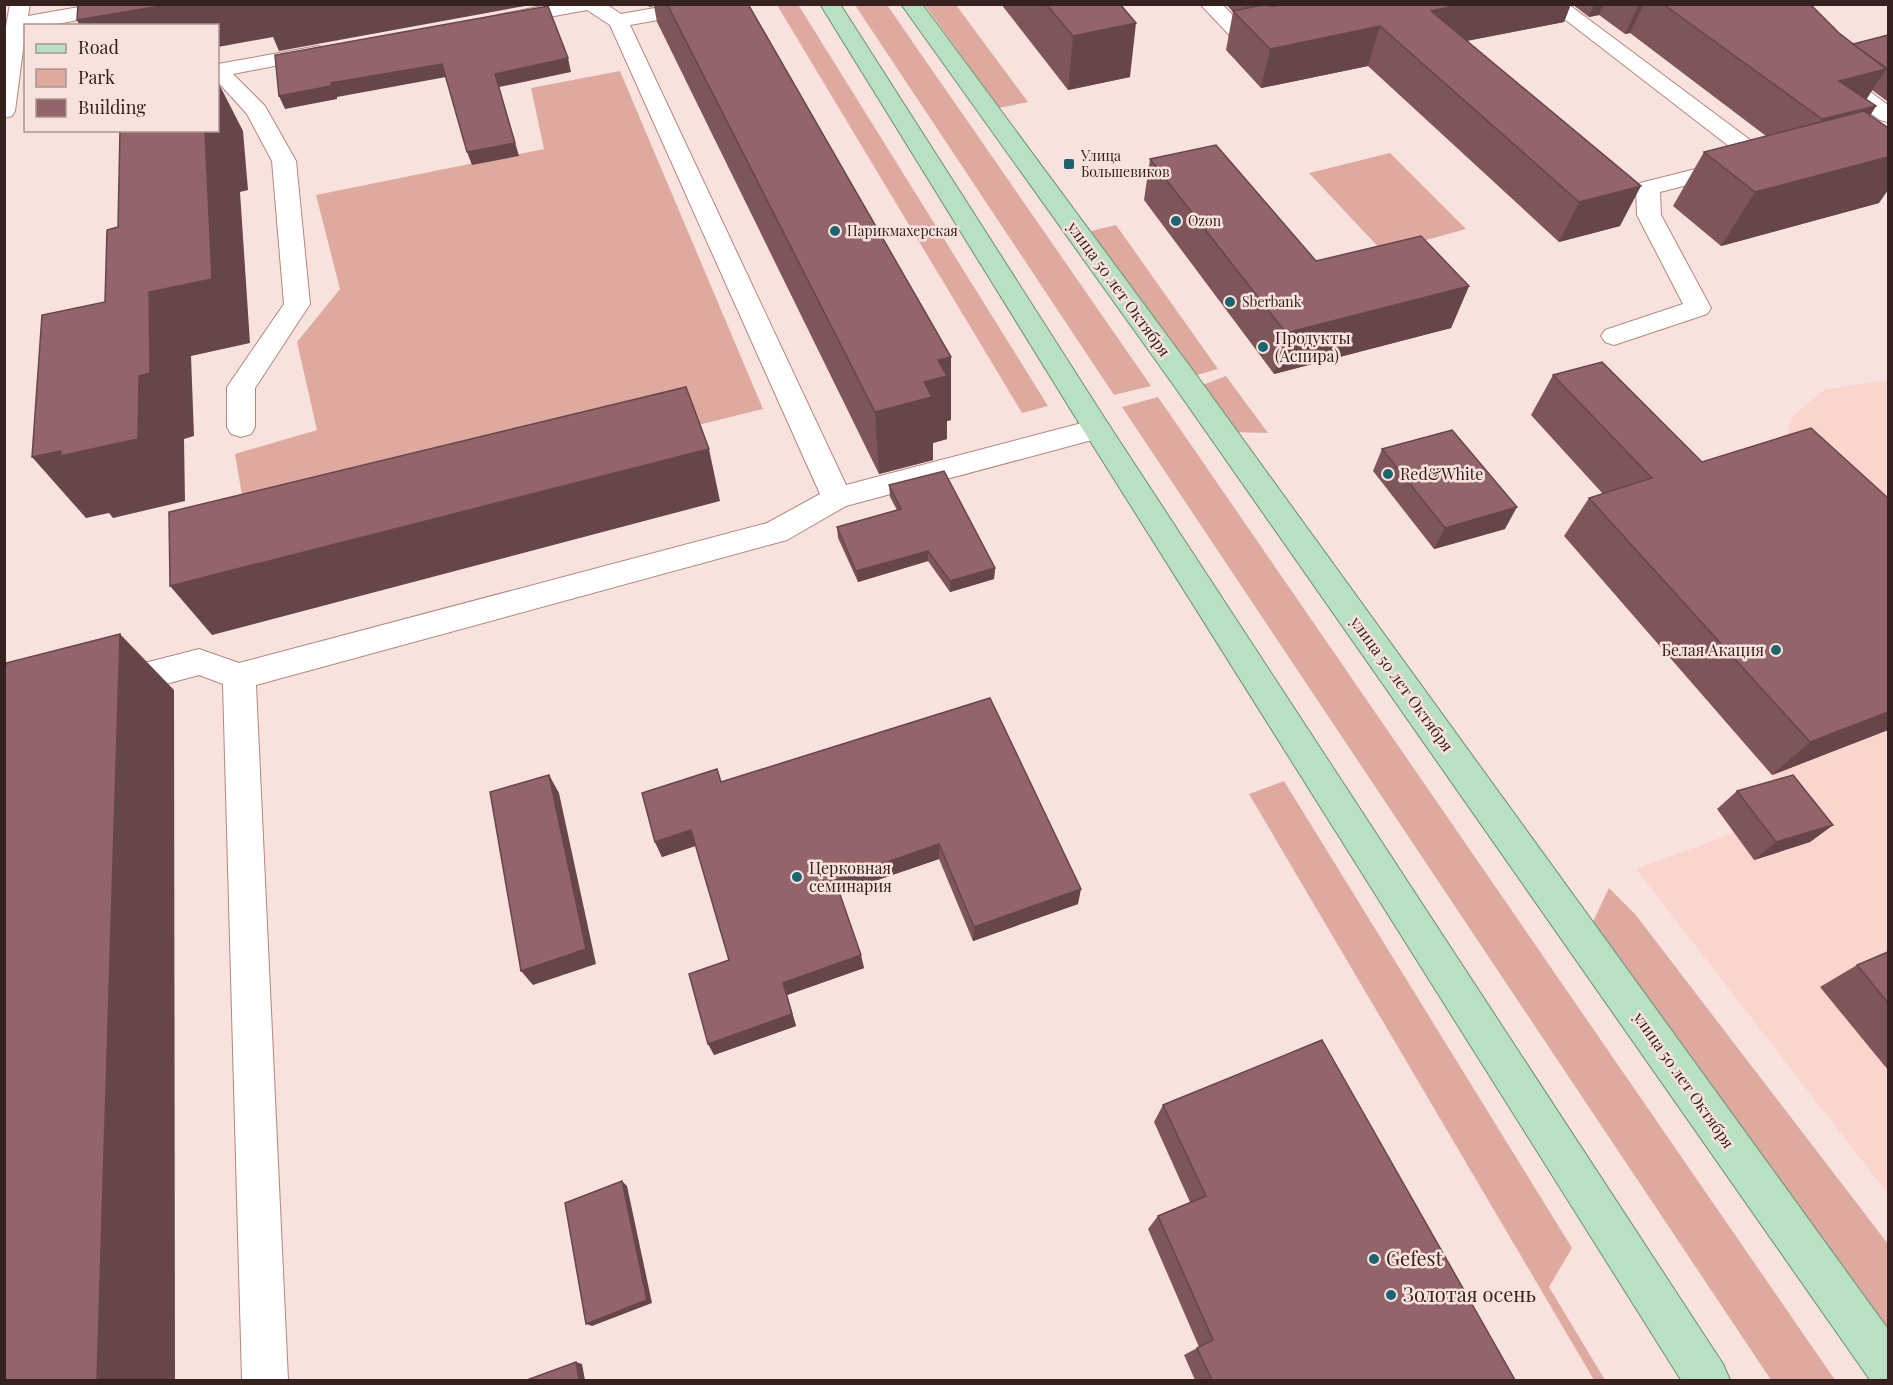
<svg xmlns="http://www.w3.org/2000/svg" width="1893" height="1385" viewBox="0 0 1893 1385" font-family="'Playfair Display',serif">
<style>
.built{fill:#fad5cd}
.green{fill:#deaa9f}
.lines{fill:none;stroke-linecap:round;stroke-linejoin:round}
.minor-casing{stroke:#b6867c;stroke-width:2}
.major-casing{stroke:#6b906e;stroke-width:2}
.minor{fill:#fff;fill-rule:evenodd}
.major{fill:#b8e0c2;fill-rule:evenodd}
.wall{fill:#7e565a}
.shaded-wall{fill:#67464a}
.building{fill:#936469;stroke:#67464a;stroke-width:1.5}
.poi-dot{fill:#1b6571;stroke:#f8e2de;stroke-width:2}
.labels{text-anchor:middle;stroke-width:5;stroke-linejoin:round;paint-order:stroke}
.far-poi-label{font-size:14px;fill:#35221e;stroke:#f8e2de;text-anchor:start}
.street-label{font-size:16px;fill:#35221e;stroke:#f8e2de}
.poi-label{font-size:16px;fill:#35221e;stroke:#f8e2de;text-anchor:start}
.near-poi-label{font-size:20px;fill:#35221e;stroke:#f8e2de;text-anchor:start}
</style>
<rect width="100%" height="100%" fill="#f8e2de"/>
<g class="built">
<polygon points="1888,380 1888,571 1779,467 1792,417 1825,389"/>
<polygon points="1888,730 1888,1194 1636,869 1734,833 1717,809 1772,793 1772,775"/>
</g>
<g class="green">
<polygon points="777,5 799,6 1048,406 1022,413"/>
<polygon points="855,5 887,5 1151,386 1114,395"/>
<polygon points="925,5 956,5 1028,102 999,108"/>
<polygon points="620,71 763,409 249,536 235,454 317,430 297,342 340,289 316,195 544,149 531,88"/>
<polygon points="1390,153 1466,229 1383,252 1309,173"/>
<polygon points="1116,225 1218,369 1193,376 1091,231"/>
<polygon points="1226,376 1268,433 1230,432 1200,386"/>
<polygon points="1158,397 1835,1380 1771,1380 1122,407"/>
<polygon points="1284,781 1572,1248 1549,1287 1605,1380 1594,1380 1249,794"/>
<polygon points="1609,888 1635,914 1888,1244 1888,1344 1589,930"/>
</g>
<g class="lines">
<defs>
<g id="minor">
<polygon points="10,4 30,4 28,16 96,4 144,4 141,8 134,10 45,26 26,26 15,111 12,116 4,118 4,38"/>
<polygon points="552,4 606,4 621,14 677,4 724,4 721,8 714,10 630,25 846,485 1097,419 1107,422 1111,429 1107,436 846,506 787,540 776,543 256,685 288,1380 242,1380 223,684 199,675 114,698 102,694 98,684 102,674 199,649 239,663 767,523 820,494 610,25 587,10 505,25 498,23 495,19 498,15"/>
<path d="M1200,4h22l26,27 28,1 3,4 -3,4c-12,4 -28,6 -40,2z"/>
<polygon points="1545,4 1568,4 1769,154 1772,159 1769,164 1660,192 1661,215 1711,308 1707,314 1614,345 1605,342 1601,336 1605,330 1683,304 1637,215 1636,188 1640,183 1743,157"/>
<polygon points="318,46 325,48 328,52 325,56 233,74 265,106 296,161 310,304 255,388 255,427 251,434 241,437 231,434 227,427 227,387 284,304 272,161 247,114 218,82 218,64"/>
<polygon points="1841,75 1849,76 1888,105 1888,122 1880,120 1833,86 1830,81 1833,76"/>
</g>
<g id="major">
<polygon points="820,4 840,4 1107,422 1723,1364 1730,1380 1681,1380 1087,436"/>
<polygon points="901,4 922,4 1197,376 1888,1329 1888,1380 1870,1380 1177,390"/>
</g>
</defs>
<use href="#minor" class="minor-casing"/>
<use href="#major" class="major-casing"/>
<use href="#minor" class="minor"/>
<use href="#major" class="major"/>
</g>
<g class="wall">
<polygon points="648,4 748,4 951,357 951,420 947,421 947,439 933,443 933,460 879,474 657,22 654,6 649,7"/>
<polygon points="1001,4 1120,4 1130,77 1068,90"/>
<polygon points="1226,4 1571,4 1564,22 1467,41 1620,226 1559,242 1368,66 1261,88 1226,50 1233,12"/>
<polygon points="1572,4 1810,4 1839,33 1853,44 1888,35 1888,101 1887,101 1872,90 1866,100 1876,106 1870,116 1879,203 1721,246 1673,206 1704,152 1766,136 1630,33 1625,34 1599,15 1589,17"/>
<polygon points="1150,159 1316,261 1469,286 1451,328 1274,374 1144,200"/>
<polygon points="1553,375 1702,462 1888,498 1888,730 1772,775 1564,536 1589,498 1603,494 1531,415"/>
<polygon points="1382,449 1505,529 1434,549 1373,471"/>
<polygon points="889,485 995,568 994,579 950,592 928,561 858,582 838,538 837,527 897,510 890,497"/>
<polygon points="990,698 1078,904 973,941 939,859 839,893 864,968 787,995 796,1026 714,1055 729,960 696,846 662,857 655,842 721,782"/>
<polygon points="1737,791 1833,825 1810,842 1754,860 1717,809"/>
<polygon points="1888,952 1888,1070 1820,987 1857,965"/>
<polygon points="1163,1105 1515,1380 1195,1380 1184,1355 1199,1347 1148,1229 1158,1216 1190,1202 1154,1122"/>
</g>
<g class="shaded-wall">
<polygon points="172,4 536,4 279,51 273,37 218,47 218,26 80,26 77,20"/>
<polygon points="1464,4 1571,4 1564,22 1418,50 1431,11"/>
<polygon points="1594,4 1604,4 1599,15 1589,17"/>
<polygon points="1639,4 1644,4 1630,33 1625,34"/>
<polygon points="1136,23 1130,77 1068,90 1073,36"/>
<polygon points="1380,26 1368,66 1261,88 1270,49"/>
<polygon points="568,58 571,72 499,87 519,156 472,165 467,152 495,74"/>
<polygon points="442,64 446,77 337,97 337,99 285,109 279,96 331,83"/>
<polygon points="1886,69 1860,109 1839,81"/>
<polygon points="218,82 243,131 248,190 240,192 250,343 191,356 194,436 184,439 185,501 113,518 109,513 86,518 32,457 139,376 149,292 205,130 218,130"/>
<polygon points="1876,106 1849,147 1796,159 1822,119"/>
<polygon points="1888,157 1888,190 1879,203 1721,246 1755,192"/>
<polygon points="1641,186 1620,226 1559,242 1579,202"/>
<polygon points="1469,286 1451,328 1274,374 1286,333"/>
<polygon points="951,357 951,420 947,421 947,439 933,443 933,460 879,474 875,412 924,382 938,360"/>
<polygon points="709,449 720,501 212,635 170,586"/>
<polygon points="1517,507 1505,529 1434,549 1445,528"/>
<polygon points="928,551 928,561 858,582 856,571"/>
<polygon points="995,568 994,579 950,592 950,581"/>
<polygon points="120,634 174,690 175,1380 97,1380"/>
<polygon points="1888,712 1888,730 1772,775 1810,742"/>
<polygon points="549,775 559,793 596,964 533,985 521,971"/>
<polygon points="1833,825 1810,842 1754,860 1776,842"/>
<polygon points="691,830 697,845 662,857 655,842"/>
<polygon points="939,844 939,859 837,894 835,880"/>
<polygon points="1081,889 1078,904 973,941 974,927"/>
<polygon points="861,955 864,968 787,995 796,1026 714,1055 708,1044 783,983"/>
<polygon points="622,1181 627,1186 652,1303 592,1326 586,1324"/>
<polygon points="576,1362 582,1364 585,1380 579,1380"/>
</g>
<g class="building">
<polygon points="78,4 172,4 77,20"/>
<polygon points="667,4 748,4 951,357 938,360 947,376 924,382 932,397 875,412"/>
<polygon points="1046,4 1120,4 1136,23 1073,36"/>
<polygon points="1281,4 1464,4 1431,11 1641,186 1579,202 1380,26 1270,49 1233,11 1262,5 1274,6"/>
<polygon points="1663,4 1810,4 1839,33 1886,69 1839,81 1876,106 1822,119"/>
<polygon points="548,6 568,58 495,74 515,143 467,152 442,64 331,83 331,86 279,96 275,55"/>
<polygon points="1888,35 1888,69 1853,44"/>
<polygon points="1864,111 1888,128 1888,157 1755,192 1704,152"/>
<polygon points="120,130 205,130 212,279 149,292 150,373 139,376 138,439 60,456 61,451 32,457 42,315 105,302 107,230 118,227"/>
<polygon points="1216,145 1316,261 1421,236 1469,286 1286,333 1150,159"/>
<polygon points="1602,362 1702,462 1811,428 1888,498 1888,712 1810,742 1589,498 1652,478 1553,375"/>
<polygon points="686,387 709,449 170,586 169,512"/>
<polygon points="1452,430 1517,507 1445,528 1382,449"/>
<polygon points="944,471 995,568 950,581 928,551 856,571 837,527 901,509 889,485"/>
<polygon points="120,634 97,1380 4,1380 4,679 6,663"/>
<polygon points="990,698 1081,889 974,927 939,844 835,880 861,955 783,983 792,1014 708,1044 689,974 729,960 691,830 655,842 642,793 717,769 721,782"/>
<polygon points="549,775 586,949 521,971 490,792"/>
<polygon points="1793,775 1833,825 1776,842 1737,791"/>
<polygon points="1888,952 1888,1003 1857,965"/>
<polygon points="1322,1040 1515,1380 1212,1380 1197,1348 1213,1340 1158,1216 1206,1196 1163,1105"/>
<polygon points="622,1181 647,1300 586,1324 565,1203"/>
<polygon points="576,1362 579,1380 527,1380"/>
</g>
<g class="poi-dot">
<rect x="1063" y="158" width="12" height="12" rx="3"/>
<circle cx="1176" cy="221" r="6"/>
<circle cx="835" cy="231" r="6"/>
<circle cx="1230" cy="302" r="6"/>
<circle cx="1263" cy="347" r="6"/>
<circle cx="1388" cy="474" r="6"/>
<circle cx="1776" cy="650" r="6"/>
<circle cx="797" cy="877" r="6"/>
<circle cx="1374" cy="1259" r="6"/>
<circle cx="1391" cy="1295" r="6"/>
</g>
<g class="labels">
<g class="far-poi-label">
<text x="1081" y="161">Улица<tspan x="1081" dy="16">Большевиков</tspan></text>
<text x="1188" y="226">Ozon</text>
<text x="847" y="236">Парикмахерская</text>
<text x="1242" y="307">Sberbank</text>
</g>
<g class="street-label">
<text transform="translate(1119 289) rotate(54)" y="6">улица 50 лет Октября</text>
<text transform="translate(1402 684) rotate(54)" y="6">улица 50 лет Октября</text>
<text transform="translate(1684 1080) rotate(55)" y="6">улица 50 лет Октября</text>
</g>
<g class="poi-label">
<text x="1275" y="344">Продукты<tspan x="1275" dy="18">(Аспира)</tspan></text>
<text x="1400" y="480">Red&amp;White</text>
<text x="1764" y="656" text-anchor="end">Белая Акация</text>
<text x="809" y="874">Церковная<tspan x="809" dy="18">семинария</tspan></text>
</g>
<g class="near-poi-label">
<text x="1386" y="1266">Gefest</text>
<text x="1403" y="1302">Золотая осень</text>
</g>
</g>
<rect width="1893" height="1385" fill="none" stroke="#35221e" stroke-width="12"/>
<rect x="24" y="24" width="195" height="108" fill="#f8e2de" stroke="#aa9591" stroke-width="1.5"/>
<rect x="36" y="44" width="30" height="9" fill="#b8e0c2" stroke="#aa9591" stroke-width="1.5"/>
<text x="78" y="54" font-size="18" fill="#35221e">Road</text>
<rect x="36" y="69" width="30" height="18" fill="#deaa9f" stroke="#aa9591" stroke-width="1.5"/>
<text x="78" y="84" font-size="18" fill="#35221e">Park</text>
<rect x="36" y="99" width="30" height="18" fill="#936469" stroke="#aa9591" stroke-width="1.5"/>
<text x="78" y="114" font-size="18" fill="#35221e">Building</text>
</svg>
